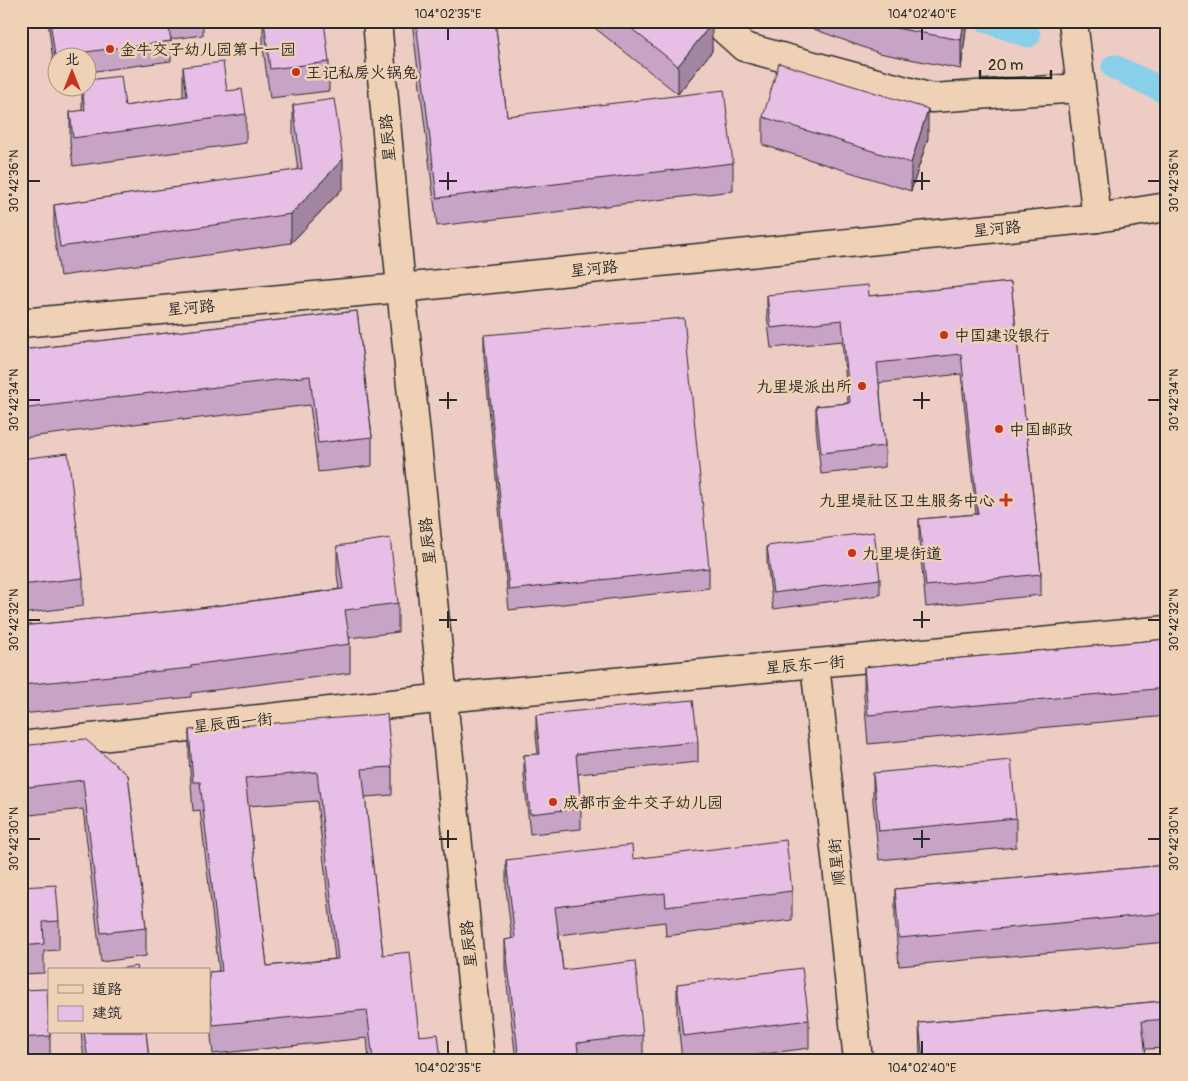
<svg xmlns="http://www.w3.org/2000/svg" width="1188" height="1081" viewBox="0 0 1188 1081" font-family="Pangolin,'LXGW WenKai TC',sans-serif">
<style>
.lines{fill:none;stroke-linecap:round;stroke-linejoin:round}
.canal{stroke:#88d0e9;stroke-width:25}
.minor-casing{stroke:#2b2b2b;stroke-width:31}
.minor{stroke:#efd2b6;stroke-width:28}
.wall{fill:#c7a3c6;stroke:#2b2b2b;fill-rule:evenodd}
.shaded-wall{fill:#a285a1;stroke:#2b2b2b}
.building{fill:#e7bee6;stroke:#2b2b2b;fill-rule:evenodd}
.ticks{fill:none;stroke:#2b2b2b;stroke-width:2}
.poi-dot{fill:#c8321e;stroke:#efd2b6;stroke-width:2}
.labels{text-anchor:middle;stroke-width:5;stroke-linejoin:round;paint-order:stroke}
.poi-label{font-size:16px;fill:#2b2b2b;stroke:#efd2b6;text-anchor:start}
.street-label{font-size:16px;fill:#2b2b2b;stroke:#efd2b6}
.neatline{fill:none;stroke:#2b2b2b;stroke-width:2}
.ticks-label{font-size:12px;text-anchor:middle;fill:#2b2b2b}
</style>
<rect width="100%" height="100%" fill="#edccc4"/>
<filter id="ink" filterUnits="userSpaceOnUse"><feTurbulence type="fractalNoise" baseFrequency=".02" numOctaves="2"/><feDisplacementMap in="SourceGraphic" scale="10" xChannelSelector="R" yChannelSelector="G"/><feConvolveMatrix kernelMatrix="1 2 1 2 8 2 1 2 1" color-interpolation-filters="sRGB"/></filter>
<g filter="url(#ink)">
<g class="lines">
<g class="canal">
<polyline points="988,21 1028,35"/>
<polyline points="1114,67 1167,92"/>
</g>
<defs>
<g id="minor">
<polyline points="377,21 401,288 480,1060"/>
<polyline points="715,21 744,47 932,98 1080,88"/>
<polyline points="1073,21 1097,218"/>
<polyline points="21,323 401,288 1097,218 1167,207"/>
<polyline points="815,664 858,1060"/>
<polyline points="21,746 444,698 1167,630"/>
</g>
</defs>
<use href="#minor" class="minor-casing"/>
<use href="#minor" class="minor"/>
</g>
<g class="wall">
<polygon points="48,21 203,21 203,35 171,39 171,61 88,72 88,58 58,58 58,76 55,76"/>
<polygon points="263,21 329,62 329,91 270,98 263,48"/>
<polygon points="412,21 495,21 507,116 733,163 733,191 437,226"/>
<polygon points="586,21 710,21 712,51 678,94"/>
<polygon points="792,21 966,21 966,30 961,69 879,53"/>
<polygon points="183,67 227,91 246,114 246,143 73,166 70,141 70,112 82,111 82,88 88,88 125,106 183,97"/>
<polygon points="293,105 343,188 291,243 60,276 54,234 54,205 298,170 293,134"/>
<polygon points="763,117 928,138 911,191 763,145"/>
<polygon points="1011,282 1041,574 1041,595 926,607 919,540 919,519 976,514 961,374 879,383 885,446 885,467 821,474 816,427 816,406 848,403 842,341 771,348 767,315 767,295 869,296"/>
<polygon points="357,311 372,437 372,466 318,472 310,405 183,420 183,418 21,438 21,350"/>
<polygon points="484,335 709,568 709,588 509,610 484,356"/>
<polygon points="21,459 83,578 83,606 21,614"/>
<polygon points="337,546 398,603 398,632 349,638 350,644 350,673 191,693 191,697 21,714 21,626 185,610 339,589 337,574"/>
<polygon points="767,546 880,579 880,595 773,609 767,562"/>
<polygon points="1167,639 1167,716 868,744 864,696 864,667"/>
<polygon points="536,715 698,742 698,762 578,774 581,808 581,829 530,834 524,776 524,755 538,754 536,736"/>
<path d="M189,730l203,37v28l-27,2 18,158 36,81 22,24h-72l-2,-22 -154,16 -4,-37v-45l10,-1 -19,-161 -7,1 -4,-53zM317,801l18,158 -68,7 -19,-160z"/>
<polygon points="21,746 128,775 146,928 146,956 101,962 83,809 21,816"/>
<polygon points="873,773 1016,818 1016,847 879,860 873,802"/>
<polygon points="633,859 792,891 792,920 666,936 665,922 559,935 563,970 643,1035 643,1060 516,1060 505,968 505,940 512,939 506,889 506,860"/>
<polygon points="1167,865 1167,942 899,966 895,918 895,889"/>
<polygon points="21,887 59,921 59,950 44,951 44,973 21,974"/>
<polygon points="1162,977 1167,977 1167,1048 1145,1049 1146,1060 920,1060 919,1023 1162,1001"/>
<polygon points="677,984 809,1020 809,1048 719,1060 682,1060 677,1013"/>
<polygon points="21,990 50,1032 50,1060 21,1060"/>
<polygon points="81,1032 146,1032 149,1060 84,1060"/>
</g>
<g class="shaded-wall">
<polygon points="964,21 966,21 966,30 961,69 961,40"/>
<polygon points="712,23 712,51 678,94 678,66"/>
<polygon points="928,109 928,138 911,191 911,163"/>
<polygon points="343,159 343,188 291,243 291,214"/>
</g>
<g class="building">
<polygon points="50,21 168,21 171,41 55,56"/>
<polygon points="264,21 324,21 329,62 270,69"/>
<polygon points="416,21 495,21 507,116 724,90 733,163 437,198"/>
<polygon points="622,21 710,21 712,23 678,66"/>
<polygon points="870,21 964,21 961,40 879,25"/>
<polygon points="223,62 227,91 242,89 246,114 73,138 70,112 85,110 82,88 88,88 88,80 121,76 125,106 187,96 183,67"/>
<polygon points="779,63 928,109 911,163 763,117"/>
<polygon points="334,99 343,159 291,214 60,247 54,205 302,169 293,105"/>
<polygon points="1011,282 1041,574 926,586 919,519 978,514 961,354 877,363 885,446 821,453 816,406 850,403 842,320 771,328 767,295 868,285 869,296"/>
<polygon points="357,311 372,437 318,443 310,376 183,391 183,389 21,409 21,350"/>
<polygon points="684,318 709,568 509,590 484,335"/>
<polygon points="68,453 83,578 21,585 21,459"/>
<polygon points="874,532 880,579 773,593 767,546"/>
<polygon points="390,538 398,603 345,610 350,644 191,665 191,668 21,685 21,626 185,610 343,589 337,546"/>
<polygon points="1167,639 1167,688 868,715 864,667"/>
<polygon points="693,700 698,742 576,754 581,808 530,814 524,755 540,754 536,715"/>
<path d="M387,714l5,53 -30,2 21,186 27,-3 9,84 19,-2 3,26h-68l-6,-50 -154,15 -4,-36v-17l13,-1 -22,-189h-7l-4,-52zM317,772l21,187 -71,7 -22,-188z"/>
<polygon points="85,739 128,775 146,928 101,933 83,780 21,788 21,746"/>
<polygon points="1011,760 1016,818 879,831 873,773"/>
<polygon points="786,840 792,891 666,907 665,893 555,907 563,970 635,961 643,1035 577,1043 579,1060 519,1060 505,940 515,938 506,860 632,845 633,859"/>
<polygon points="1167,865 1167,913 899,938 895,889"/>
<polygon points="56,885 59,921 43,922 44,944 21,946 21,887"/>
<polygon points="137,966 138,970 111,970"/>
<polygon points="802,968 809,1020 683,1036 677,984"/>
<polygon points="1162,977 1167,977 1167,1019 1142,1021 1146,1057 1118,1060 923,1060 919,1023 1163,1001"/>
<polygon points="47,989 49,1032 50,1032 50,1036 21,1038 21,990"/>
<polygon points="84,1032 146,1032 149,1060 88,1060"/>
<polygon points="274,1056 274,1060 243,1060"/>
</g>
</g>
<path class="ticks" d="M448,28v12M922,28v12M448,172v18M922,172v18M28,181h12M439,181h18M913,181h17M1148,181h12M448,392v17M922,392v17M28,400h12M439,400h18M913,400h17M1148,400h12M448,611v17M922,611v17M28,620h12M439,620h18M913,620h17M1148,620h12M448,830v18M922,830v18M28,839h12M439,839h18M913,839h17M1148,839h12M448,1041v13M922,1041v13"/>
<g class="poi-dot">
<circle cx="110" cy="49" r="5"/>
<circle cx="296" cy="72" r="5"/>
<circle cx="944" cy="335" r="5"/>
<circle cx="862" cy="386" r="5"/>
<circle cx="999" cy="429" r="5"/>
<path d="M1003.5 492.5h5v5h5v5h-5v5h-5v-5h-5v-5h5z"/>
<circle cx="852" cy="553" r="5"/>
<circle cx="553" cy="802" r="5"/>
</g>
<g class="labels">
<g class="poi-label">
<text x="120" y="55">金牛交子幼儿园第十一园</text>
<text x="306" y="78">王记私房火锅兔</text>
<text x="954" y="341">中国建设银行</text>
<text x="852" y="392" text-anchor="end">九里堤派出所</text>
<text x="1009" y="435">中国邮政</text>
<text x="995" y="506" text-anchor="end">九里堤社区卫生服务中心</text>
<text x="862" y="559">九里堤街道</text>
<text x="563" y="808">成都市金牛交子幼儿园</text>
</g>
<g class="street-label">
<text transform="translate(387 138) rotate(-95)" y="6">星辰路</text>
<text transform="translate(997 228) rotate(-6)" y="6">星河路</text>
<text transform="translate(594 268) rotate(-6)" y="6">星河路</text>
<text transform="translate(191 307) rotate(-5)" y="6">星河路</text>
<text transform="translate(427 541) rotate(-96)" y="6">星辰路</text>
<text transform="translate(805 664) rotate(-5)" y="6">星辰东一街</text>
<text transform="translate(233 722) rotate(-6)" y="6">星辰西一街</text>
<text transform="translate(836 862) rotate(-96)" y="6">顺星街</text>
<text transform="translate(468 944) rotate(-96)" y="6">星辰路</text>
</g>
</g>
<rect width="1188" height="1081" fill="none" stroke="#efd2b6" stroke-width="55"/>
<rect x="48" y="968" width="162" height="65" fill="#efd2b6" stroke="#a18f7e"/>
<rect x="58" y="985" width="25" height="8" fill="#efd2b6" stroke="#a18f7e"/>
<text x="92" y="994" font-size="15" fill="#2b2b2b">道路</text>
<rect x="58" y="1006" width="25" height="15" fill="#e7bee6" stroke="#a18f7e"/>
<text x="92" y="1018" font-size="15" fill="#2b2b2b">建筑</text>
<g transform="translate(72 72)"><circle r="24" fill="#efd2b6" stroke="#a18f7e"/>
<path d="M0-4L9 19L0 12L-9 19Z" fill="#c8321e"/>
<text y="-8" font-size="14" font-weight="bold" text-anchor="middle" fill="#2b2b2b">北</text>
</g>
<path d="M980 70v8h71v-8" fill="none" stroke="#2b2b2b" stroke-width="2.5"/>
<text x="988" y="70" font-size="15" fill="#2b2b2b" stroke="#efd2b6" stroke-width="4" paint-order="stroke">20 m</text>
<rect x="28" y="28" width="1132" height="1026" class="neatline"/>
<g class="ticks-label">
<text x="448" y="18">104°02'35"E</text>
<text x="922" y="18">104°02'40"E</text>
<text transform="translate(14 181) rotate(-90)" y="4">30°42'36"N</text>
<text transform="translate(1174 181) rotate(-90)" y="4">30°42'36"N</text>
<text transform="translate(14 400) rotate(-90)" y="4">30°42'34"N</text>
<text transform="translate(1174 400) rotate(-90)" y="4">30°42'34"N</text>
<text transform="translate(14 620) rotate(-90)" y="4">30°42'32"N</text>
<text transform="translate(1174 620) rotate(-90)" y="4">30°42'32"N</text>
<text transform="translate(14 839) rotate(-90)" y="4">30°42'30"N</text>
<text transform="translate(1174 839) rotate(-90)" y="4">30°42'30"N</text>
<text x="448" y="1072">104°02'35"E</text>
<text x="922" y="1072">104°02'40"E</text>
</g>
</svg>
